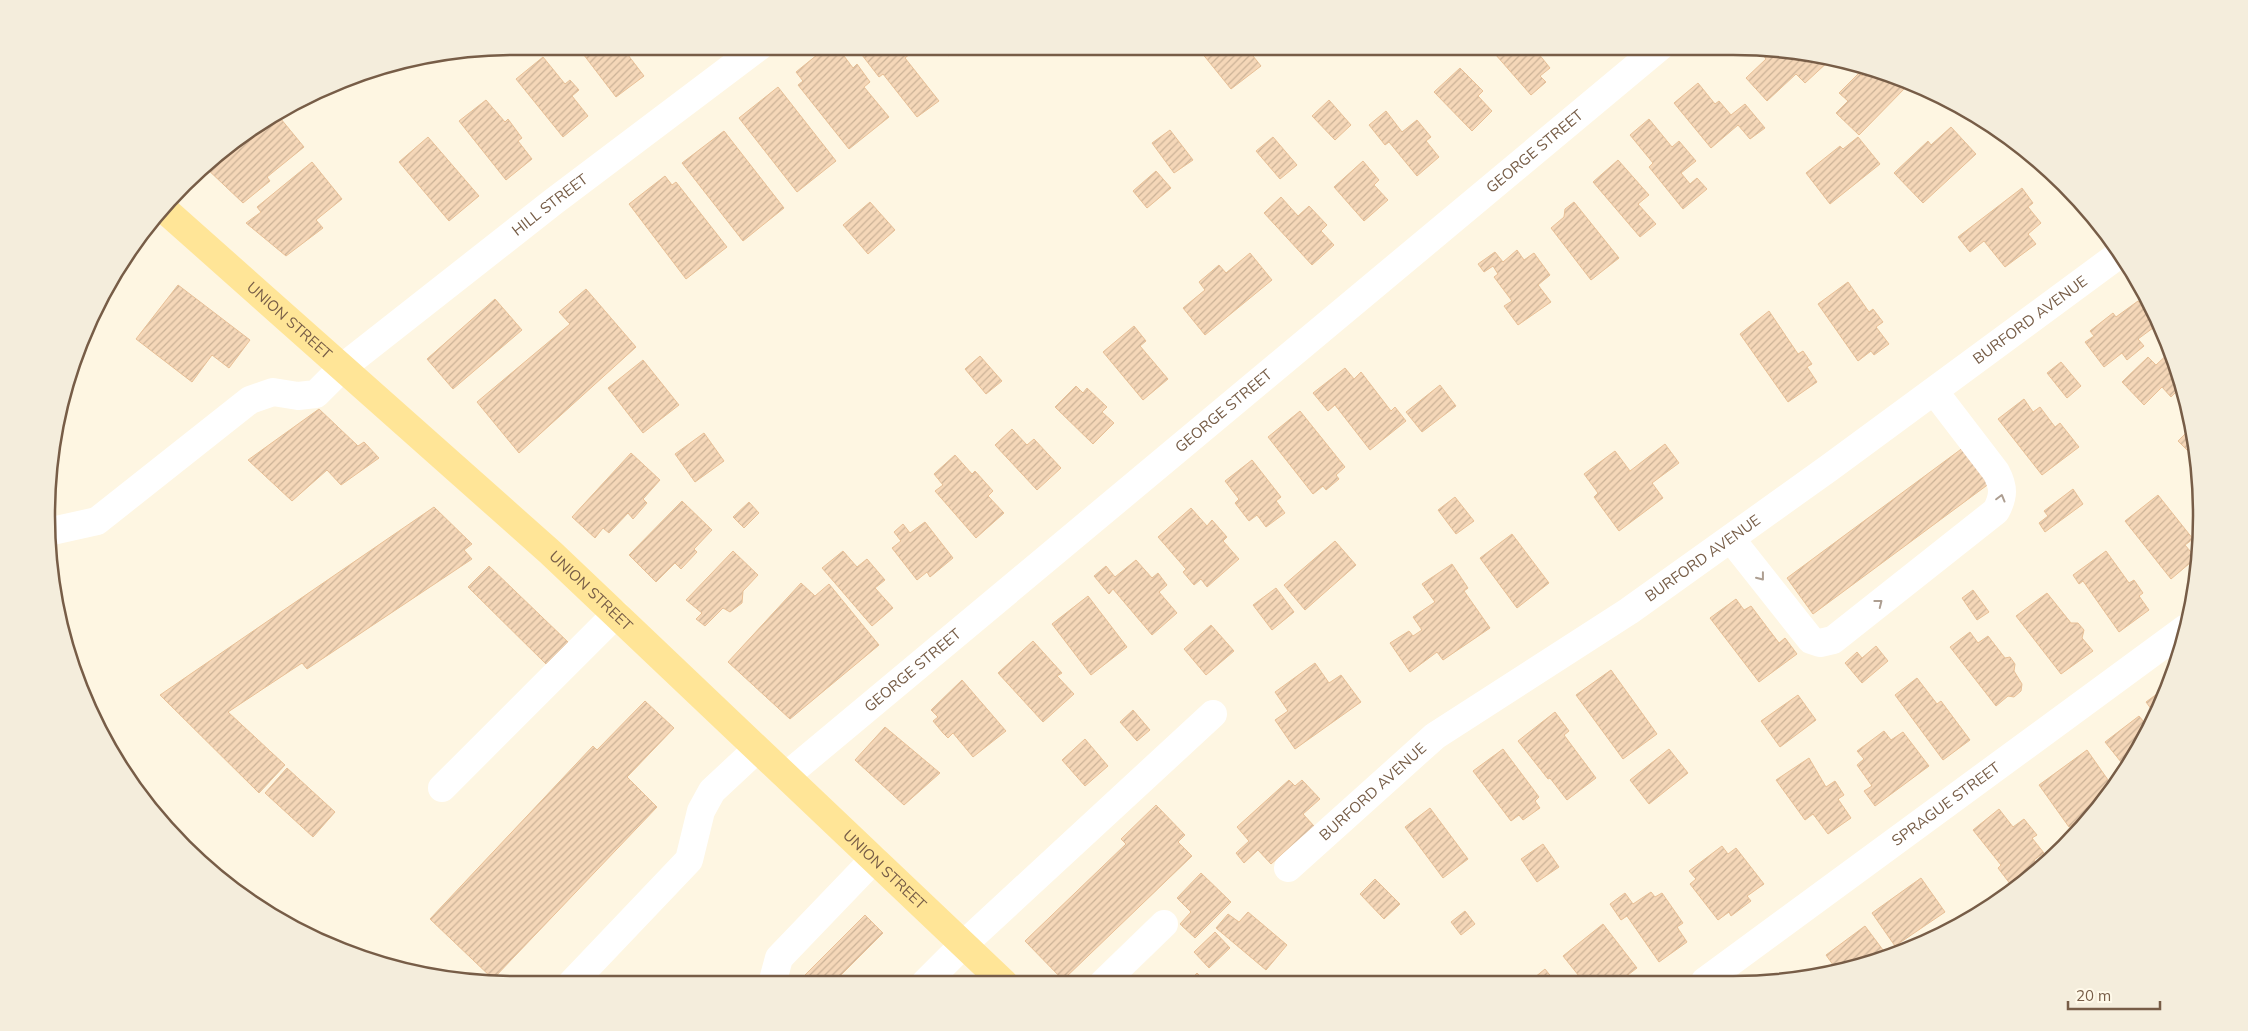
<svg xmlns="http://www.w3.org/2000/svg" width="2248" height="1031" viewBox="0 0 2248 1031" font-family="Mulish,sans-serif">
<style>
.building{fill:url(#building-hatch);stroke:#e8c097}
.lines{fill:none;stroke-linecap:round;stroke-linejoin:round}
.minor{stroke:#fff;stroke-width:28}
.major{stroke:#ffe597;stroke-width:28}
.oneway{stroke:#ad9e91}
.labels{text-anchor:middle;stroke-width:4;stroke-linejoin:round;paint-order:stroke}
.street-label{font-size:15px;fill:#775d47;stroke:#fff9e9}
.rim{fill:none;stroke:#775d47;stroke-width:2.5}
</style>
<defs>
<pattern id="building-hatch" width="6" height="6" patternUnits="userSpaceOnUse" patternTransform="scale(1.25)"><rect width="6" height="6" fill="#f5d7b8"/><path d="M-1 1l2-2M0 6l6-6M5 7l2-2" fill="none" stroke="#cbb297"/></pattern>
</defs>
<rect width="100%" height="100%" fill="#fef6e2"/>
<g class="building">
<polygon points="577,46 629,46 632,51 628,55 644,76 616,97"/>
<polygon points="667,46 684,46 674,55"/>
<polygon points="828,46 836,56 841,52 853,68 857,64 870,82 864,87 889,117 849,149 798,85 803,81 796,72"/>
<polygon points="855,46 916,46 917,48 905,58 939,101 917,117 883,74 879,77"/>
<polygon points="941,46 960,46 948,56"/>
<polygon points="1198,46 1245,46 1261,66 1231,89 1197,47"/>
<polygon points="1488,46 1540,46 1542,49 1538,53 1550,68 1540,76 1546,82 1531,95"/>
<polygon points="1769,50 1824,55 1839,60 1834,64 1830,60 1805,83 1796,74 1767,101 1746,78 1766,59 1763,55"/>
<polygon points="543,57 565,84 570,80 579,90 572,96 588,116 563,137 516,79"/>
<polygon points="1460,68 1483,91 1478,96 1492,111 1472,131 1434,92"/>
<polygon points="1869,69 1897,77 1906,87 1859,135 1836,113 1848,101 1839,93 1859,73 1862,76"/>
<polygon points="1698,83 1715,104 1719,101 1731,115 1745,104 1765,128 1750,139 1738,125 1711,148 1674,103"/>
<polygon points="778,87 836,161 797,192 739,118"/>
<polygon points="486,100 505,122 508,119 522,138 518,141 532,159 506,180 459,121"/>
<polygon points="1329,100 1351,125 1335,140 1312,116"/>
<polygon points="1386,111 1402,132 1417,120 1431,137 1426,141 1439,157 1417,176 1389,142 1385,145 1369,125"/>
<polygon points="276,113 304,147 267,177 270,181 243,203 204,166"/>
<polygon points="1649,119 1672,147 1679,141 1696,161 1681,173 1690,184 1697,178 1707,189 1683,209 1649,167 1653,163 1630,135"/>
<polygon points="1951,127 1976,154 1923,203 1894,173 1928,141 1931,145"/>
<polygon points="1170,130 1193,160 1174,173 1152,143"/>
<polygon points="724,131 784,208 743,241 682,163"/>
<polygon points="428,137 479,196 449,221 399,162"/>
<polygon points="1273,137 1297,165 1280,179 1256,151"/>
<polygon points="1858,137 1880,164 1830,204 1806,173 1840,146 1843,149"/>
<polygon points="1618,160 1649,195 1638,204 1656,224 1640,237 1593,182"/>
<polygon points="1363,161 1379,180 1374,185 1388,200 1364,221 1334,187"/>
<polygon points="312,162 342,199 316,220 323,228 286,256 246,223 261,212 257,207"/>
<polygon points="1156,171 1171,188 1147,208 1133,191"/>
<polygon points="665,176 672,185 676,182 727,247 686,279 629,204"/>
<polygon points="2022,188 2033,203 2028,207 2041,223 2028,234 2036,244 2005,267 1984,241 1970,252 1958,237"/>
<polygon points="1281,197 1298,216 1309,206 1327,225 1321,231 1334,245 1312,265 1264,213"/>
<polygon points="870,202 895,230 868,254 843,225"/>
<polygon points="1574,202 1619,258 1591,280 1551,228 1564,217 1565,209"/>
<polygon points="1517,250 1524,260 1534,253 1550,275 1538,285 1551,302 1518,325 1504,306 1512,301 1494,277 1498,274 1493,266 1484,272 1478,264 1495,252 1503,262"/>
<polygon points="1250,253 1272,280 1205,335 1183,308 1205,290 1199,282 1219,265 1226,273"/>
<polygon points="1848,282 1869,312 1873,309 1883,322 1876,327 1889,344 1874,355 1871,351 1858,361 1818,304"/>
<polygon points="178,285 250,340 229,368 212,355 192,382 136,339"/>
<polygon points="586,289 636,347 519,453 477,402 570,324 559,312"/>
<polygon points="495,299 522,330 453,389 427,359"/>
<polygon points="2138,301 2157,325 2138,339 2144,346 2127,360 2122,353 2104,367 2085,342 2094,336 2090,331 2113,313 2116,317"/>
<polygon points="1769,311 1798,354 1803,351 1812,364 1807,367 1817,382 1788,402 1740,334"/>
<polygon points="1134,326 1146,341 1140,346 1168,379 1143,400 1103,352"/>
<polygon points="2171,351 2181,387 2171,397 2162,387 2144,405 2122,382 2148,357 2156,365"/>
<polygon points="980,356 1002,381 986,394 965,369"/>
<polygon points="643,360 679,405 643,433 608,388"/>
<polygon points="2061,362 2081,386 2067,398 2047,373"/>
<polygon points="1345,368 1354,379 1361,372 1391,411 1395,407 1406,421 1370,450 1335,405 1328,411 1313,393"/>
<polygon points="1440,385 1456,406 1422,432 1406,412"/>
<polygon points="1076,386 1083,393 1087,388 1107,407 1102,412 1114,423 1093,444 1055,407"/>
<polygon points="2024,399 2033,412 2040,407 2055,427 2060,423 2079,447 2042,475 1998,419"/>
<polygon points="319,409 358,446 364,442 379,458 341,485 327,470 292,501 248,460"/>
<polygon points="1300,411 1345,467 1336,475 1339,479 1326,490 1323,486 1313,494 1268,437"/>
<polygon points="2193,426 2196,459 2178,441"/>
<polygon points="1012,429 1027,445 1034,439 1061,468 1037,490 995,445"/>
<polygon points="704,433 724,461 695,482 675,454"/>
<polygon points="1665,444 1679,463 1652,483 1663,498 1619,531 1594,497 1598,493 1584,474 1615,451 1630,471"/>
<polygon points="1964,447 1990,483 1813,614 1787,578"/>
<polygon points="631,453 660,480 643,499 647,503 633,519 628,513 609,533 603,528 595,538 572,517"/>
<polygon points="955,455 972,474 975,471 993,491 988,496 1004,513 976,538 935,491 943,485 934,474"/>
<polygon points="1252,460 1281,497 1276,501 1285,513 1266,527 1257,515 1249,521 1235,503 1239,499 1225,481"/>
<polygon points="2073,489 2083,504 2045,532 2039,523 2048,516 2044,511"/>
<polygon points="2158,495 2193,539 2185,545 2196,558 2171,579 2125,521"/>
<polygon points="1455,497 1474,521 1456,534 1438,510"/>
<polygon points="682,501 712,530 694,549 697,552 681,569 675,563 656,582 629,555"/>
<polygon points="749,502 759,513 744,528 733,517"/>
<polygon points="434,507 472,544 464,550 472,559 307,669 302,663 228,712 285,765 259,793 160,695"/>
<polygon points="1191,508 1207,526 1212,520 1227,537 1223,541 1239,559 1207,587 1201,579 1194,585 1183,572 1186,569 1158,537"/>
<polygon points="925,522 953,558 930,577 927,572 917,580 892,548 901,541 894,532 903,524 910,533"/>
<polygon points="1512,534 1549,583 1517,608 1480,558"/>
<polygon points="1335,541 1356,565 1305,610 1284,585"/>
<polygon points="733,551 758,575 743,591 742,603 730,612 723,608 705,626 696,619 702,613 686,600"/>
<polygon points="843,551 857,567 867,559 885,580 875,588 893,608 872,626 822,568"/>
<polygon points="2106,551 2129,583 2134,580 2143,593 2139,596 2149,610 2119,632 2083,581 2079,584 2073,575"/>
<polygon points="1136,560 1152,578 1158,573 1167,585 1159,592 1177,613 1152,635 1113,589 1109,594 1094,576 1106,566 1115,577"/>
<polygon points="1452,564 1468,588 1464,591 1490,628 1443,660 1437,652 1410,672 1390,643 1409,631 1413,636 1422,630 1413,617 1435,602 1422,584"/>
<polygon points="489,566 568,642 546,664 468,587"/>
<polygon points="801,583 815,596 829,584 879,645 790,719 728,662"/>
<polygon points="1276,588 1294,612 1272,630 1253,605"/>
<polygon points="1973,590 1989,612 1977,620 1962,598"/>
<polygon points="2047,593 2071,623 2078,623 2084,630 2082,638 2093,651 2061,674 2016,616"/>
<polygon points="1088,596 1127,647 1091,675 1052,624"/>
<polygon points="1736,599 1744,610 1751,606 1779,643 1785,638 1797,654 1759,682 1710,618"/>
<polygon points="1211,625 1234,651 1206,675 1184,649"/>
<polygon points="1970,632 1978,643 1988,636 2005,658 2010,657 2015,664 2014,671 2022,684 2021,691 2014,697 2008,696 1996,706 1950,647"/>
<polygon points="1033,641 1062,673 1057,676 1074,694 1043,722 998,673"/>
<polygon points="1876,646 1888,661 1862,683 1845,663 1857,652 1862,658"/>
<polygon points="1315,663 1329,683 1341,675 1361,702 1295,749 1275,720 1288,711 1275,692"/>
<polygon points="1611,670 1657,734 1623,759 1576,695"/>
<polygon points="1917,678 1937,704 1941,701 1970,740 1943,760 1895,695"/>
<polygon points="962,680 1006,731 973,757 953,733 948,738 943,733 933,721 938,717 931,710"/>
<polygon points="2169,685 2166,695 2155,714 2146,702"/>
<polygon points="1798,695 1816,720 1780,747 1761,721"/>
<polygon points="645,701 674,728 627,777 657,807 493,979 430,919 593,746 597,750"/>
<polygon points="1133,710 1150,730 1137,741 1120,722"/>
<polygon points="1555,712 1569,731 1564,735 1596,778 1567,800 1550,778 1548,779 1518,741"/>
<polygon points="2139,716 2148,727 2125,767 2105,742"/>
<polygon points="885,727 940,773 904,805 855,760"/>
<polygon points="1884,731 1891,740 1903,732 1929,766 1875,806 1864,791 1872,786 1857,765 1864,759 1857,751"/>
<polygon points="1085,739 1108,766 1085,786 1062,760"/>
<polygon points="1503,749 1539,797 1535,801 1540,808 1523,820 1519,815 1511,821 1473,771"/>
<polygon points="1669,749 1688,773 1649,804 1630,780"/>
<polygon points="2087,750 2113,787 2105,801 2094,812 2093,810 2069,827 2039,785"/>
<polygon points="1809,758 1826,787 1835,781 1844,795 1838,799 1851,818 1828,834 1813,814 1805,820 1776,780"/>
<polygon points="287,768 335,812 313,837 265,793"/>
<polygon points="1289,780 1295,786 1302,780 1320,799 1303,814 1314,826 1271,864 1258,850 1244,863 1236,853 1249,841 1237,827"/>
<polygon points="1156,805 1185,835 1178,842 1192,856 1063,980 1025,941 1126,844 1121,839"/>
<polygon points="1430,808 1468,859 1443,878 1405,827"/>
<polygon points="1999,809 2013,827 2024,819 2037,835 2032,838 2044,853 2034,860 2039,866 2014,889 1998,868 2001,865 1973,830"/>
<polygon points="1543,844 1559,867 1537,882 1521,859"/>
<polygon points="1722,846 1728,854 1736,848 1764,884 1747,896 1751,901 1731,916 1729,912 1718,920 1690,884 1696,879 1689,871"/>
<polygon points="1201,873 1231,902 1195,938 1180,924 1191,912 1177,898"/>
<polygon points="1921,878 1945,912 1895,946 1872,913"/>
<polygon points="1375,879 1400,904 1384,919 1360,894"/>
<polygon points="1651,892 1655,897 1662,893 1683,923 1677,927 1687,942 1659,962 1627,916 1621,920 1610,904 1625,893 1633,904"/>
<polygon points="1465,911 1475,924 1461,935 1451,922"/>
<polygon points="1248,912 1287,945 1266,970 1216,928 1228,914 1239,922"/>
<polygon points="865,915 883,933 832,984 796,984"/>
<polygon points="1603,924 1637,968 1620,981 1583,981 1563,956"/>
<polygon points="1865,926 1886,954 1881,957 1836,969 1826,955"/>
<polygon points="1215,932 1230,948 1209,968 1194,952"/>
<polygon points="1545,969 1553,979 1557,975 1562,981 1529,982"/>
<polygon points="1197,973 1206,983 1188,983"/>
</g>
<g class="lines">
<g class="minor">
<path id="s1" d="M52,531l45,-10 153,-121 23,-8 25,4 18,-2 27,-27 210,-165 207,-156"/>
<path d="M1731,539l80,101 9,3 13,-3 163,-129c8,-15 8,-24 0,-39l-62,-81"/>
<path id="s2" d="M786,776l875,-730"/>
<polyline points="442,788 616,614"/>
<path id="s3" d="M1288,868l147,-132 194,-125 200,-143 292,-215"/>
<path id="s4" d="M1705,981l481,-353"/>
<polyline points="925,983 963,945 1213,714"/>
<polyline points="1103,983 1164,924"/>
<polyline points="772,984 779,958 874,859"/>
<polyline points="570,985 689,860 701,811 712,791 757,749"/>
</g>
<path class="major" id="s5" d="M166,211l385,342 453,430"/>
</g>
<defs><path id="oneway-chevron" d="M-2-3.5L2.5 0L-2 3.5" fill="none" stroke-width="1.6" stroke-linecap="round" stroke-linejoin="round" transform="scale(1.25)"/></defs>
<g class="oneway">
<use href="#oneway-chevron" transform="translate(2001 498) rotate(-75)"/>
<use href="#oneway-chevron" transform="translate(1761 577) rotate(52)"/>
<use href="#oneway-chevron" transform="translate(1879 603) rotate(-38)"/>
</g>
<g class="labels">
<g class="street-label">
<text dy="5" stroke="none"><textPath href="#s2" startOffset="975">GEORGE STREET</textPath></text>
<text dy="5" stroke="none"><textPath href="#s1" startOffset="610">HILL STREET</textPath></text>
<text dy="5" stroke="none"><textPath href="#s5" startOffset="165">UNION STREET</textPath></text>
<text dy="5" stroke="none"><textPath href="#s3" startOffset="924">BURFORD AVENUE</textPath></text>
<text dy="5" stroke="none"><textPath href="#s2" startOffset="570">GEORGE STREET</textPath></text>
<text dy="5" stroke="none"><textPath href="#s3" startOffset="519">BURFORD AVENUE</textPath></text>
<text dy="5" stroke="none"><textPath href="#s5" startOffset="570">UNION STREET</textPath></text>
<text dy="5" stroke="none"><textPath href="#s2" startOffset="165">GEORGE STREET</textPath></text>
<text dy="5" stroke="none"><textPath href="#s3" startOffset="114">BURFORD AVENUE</textPath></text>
<text dy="5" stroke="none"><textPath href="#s4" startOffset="299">SPRAGUE STREET</textPath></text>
<text dy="5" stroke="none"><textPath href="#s5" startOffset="975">UNION STREET</textPath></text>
</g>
</g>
<path d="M0 0H2248V1031H0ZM515 55H1733A460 460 0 0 1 2193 515V516A460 460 0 0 1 1733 976H515A460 460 0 0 1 55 516V515A460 460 0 0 1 515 55Z" fill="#f4eddc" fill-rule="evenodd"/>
<path class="rim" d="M515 55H1733A460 460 0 0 1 2193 515V516A460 460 0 0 1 1733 976H515A460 460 0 0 1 55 516V515A460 460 0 0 1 515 55Z"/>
<path d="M2068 1001v8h92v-8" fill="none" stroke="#775d47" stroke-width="2.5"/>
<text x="2076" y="1001" font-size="15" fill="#775d47" stroke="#fff9e9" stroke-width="4" paint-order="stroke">20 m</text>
</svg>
